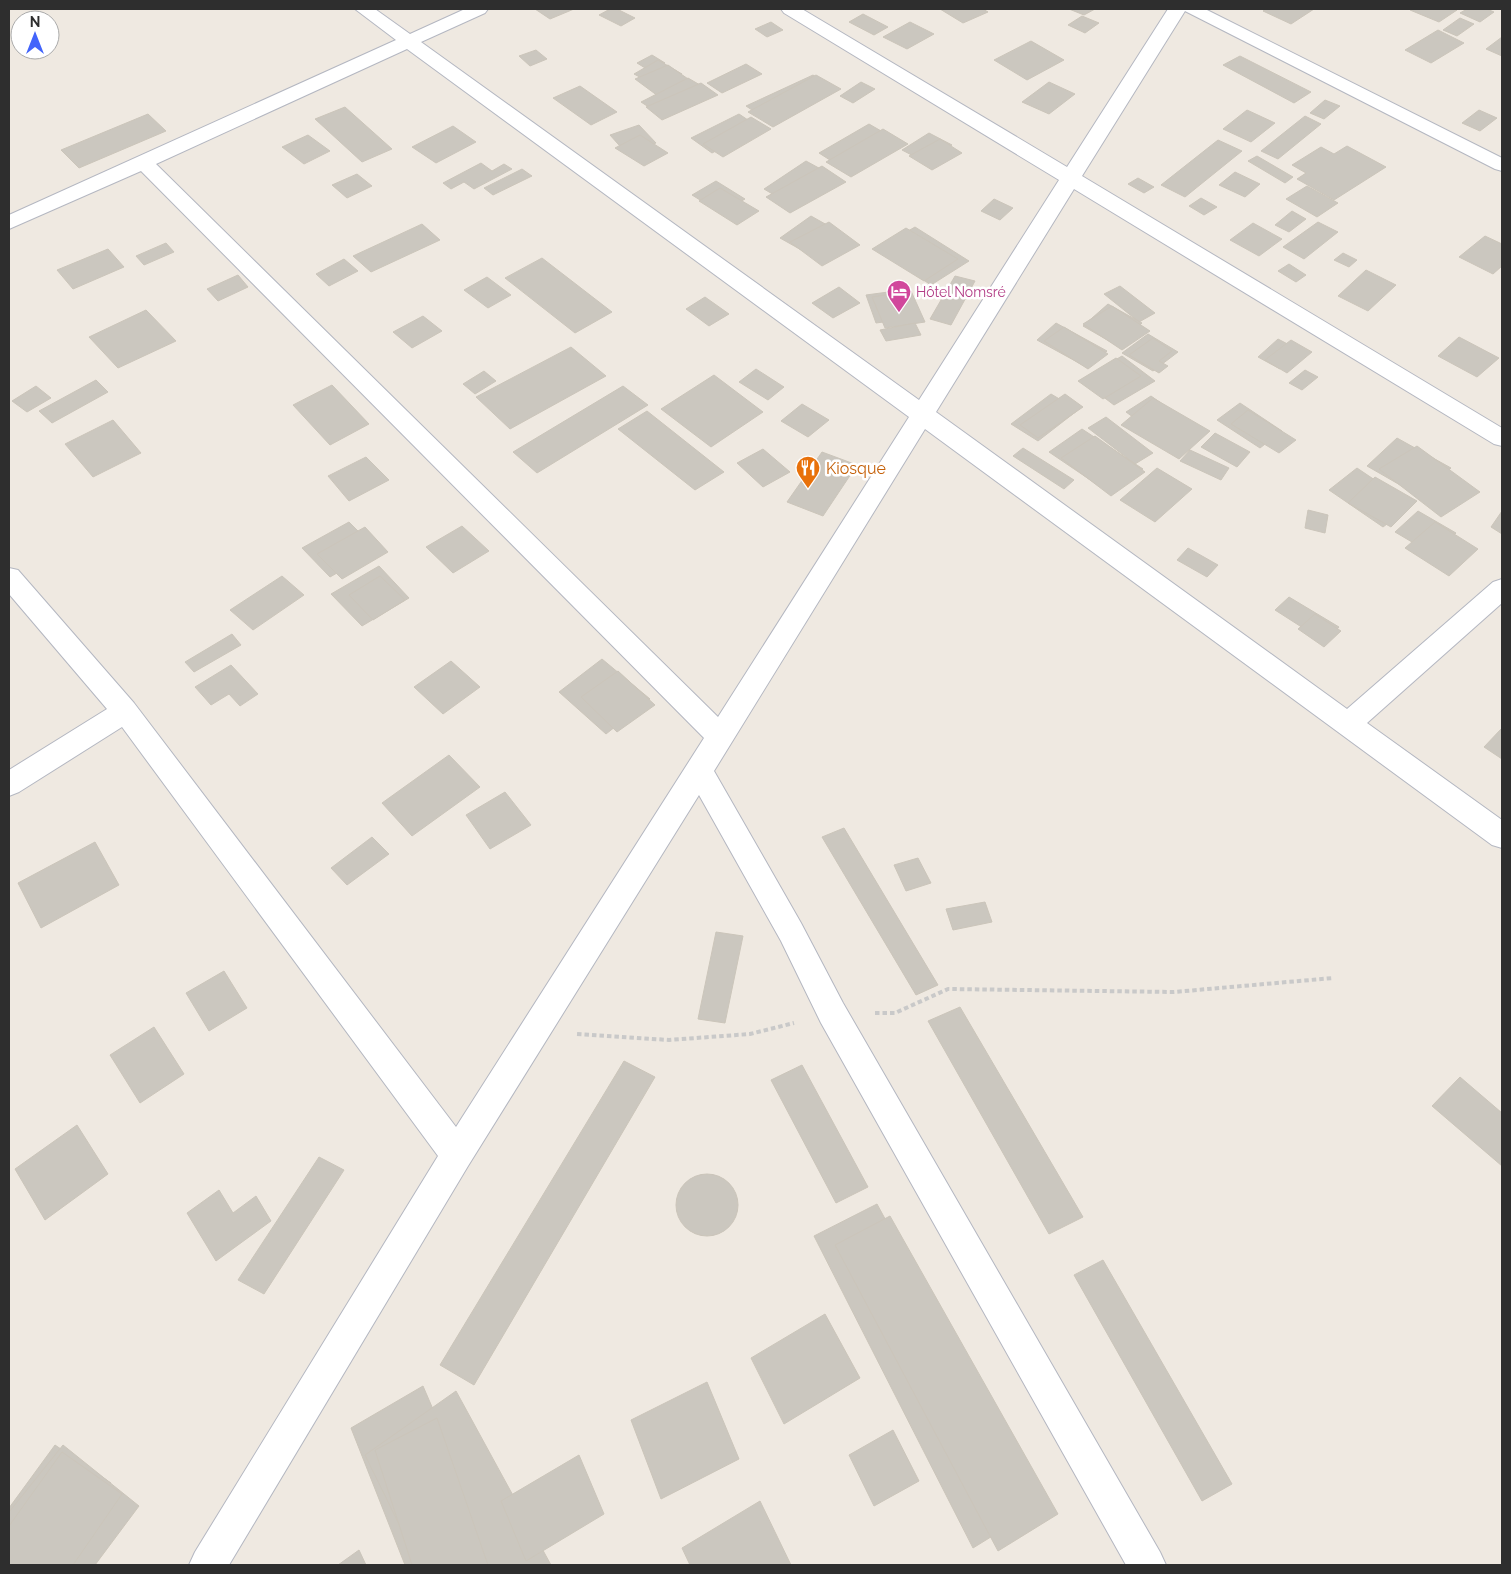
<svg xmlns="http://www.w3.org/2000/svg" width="1511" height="1574" viewBox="0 0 1511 1574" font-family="Raleway,sans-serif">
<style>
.building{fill:#cbc7bf;stroke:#cbc5ba}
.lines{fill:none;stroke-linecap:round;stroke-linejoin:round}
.minor-casing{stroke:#b4b7c1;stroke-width:2}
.path{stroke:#c9c9c9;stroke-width:4;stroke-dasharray:4.5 3;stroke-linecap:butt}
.minor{fill:#fff;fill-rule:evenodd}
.labels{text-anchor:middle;stroke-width:5;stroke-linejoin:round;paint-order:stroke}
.far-hotel-label{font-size:14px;fill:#b23c85;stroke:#fff;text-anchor:start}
.food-label{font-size:16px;fill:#c56008;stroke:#fff;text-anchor:start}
</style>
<rect width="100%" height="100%" fill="#efe9e1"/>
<g class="building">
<polygon points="535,9 574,9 550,19"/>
<polygon points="610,9 617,9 635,18 621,26 599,15"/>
<polygon points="940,9 983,9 988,12 963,23"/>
<polygon points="1069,9 1095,9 1084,15"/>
<polygon points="1266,9 1314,9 1291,24 1263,11"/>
<polygon points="1411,9 1454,9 1457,10 1439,22 1410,10"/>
<polygon points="1467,9 1487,9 1494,12 1480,22 1460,13"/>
<polygon points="863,14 888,27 874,35 849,22"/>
<polygon points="1082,16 1099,23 1085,33 1068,25"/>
<polygon points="1460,18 1474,24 1457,36 1443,30"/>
<polygon points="771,22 783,30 767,37 755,29"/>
<polygon points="910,22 934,34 907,49 883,37"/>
<polygon points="1438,30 1464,43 1431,63 1405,50"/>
<polygon points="1502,37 1502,56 1486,49"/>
<polygon points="1031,41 1064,60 1027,80 994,60"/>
<polygon points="536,50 547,59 530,66 519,56"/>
<polygon points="652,55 665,63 650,71 637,63"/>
<polygon points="1240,56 1311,92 1294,103 1223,65"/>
<polygon points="658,60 682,74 658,87 634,74"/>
<polygon points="746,64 762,74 722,93 707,83"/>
<polygon points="668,65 691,81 658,96 635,79"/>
<polygon points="813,75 831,87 764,118 746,106"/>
<polygon points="816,75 841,89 773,127 748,112"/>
<polygon points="688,78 712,92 664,117 641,102"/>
<polygon points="861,82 875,89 853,103 840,96"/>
<polygon points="1049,82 1075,94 1049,114 1022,102"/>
<polygon points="701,83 718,95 662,120 646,107"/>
<polygon points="580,86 617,112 591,125 553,98"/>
<polygon points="1325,100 1340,106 1324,119 1310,113"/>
<polygon points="345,107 392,149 362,162 315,119"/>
<polygon points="1247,110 1275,123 1251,142 1223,129"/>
<polygon points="1479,110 1497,118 1480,131 1462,123"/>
<polygon points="148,114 166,131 79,168 61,150"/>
<polygon points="739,114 760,128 712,153 691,138"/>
<polygon points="1305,116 1321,124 1278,159 1261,151"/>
<polygon points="751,117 771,129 723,157 703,144"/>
<polygon points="869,124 895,139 844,169 819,153"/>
<polygon points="639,125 656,143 626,153 610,135"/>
<polygon points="453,126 476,142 436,163 412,147"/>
<polygon points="883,129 908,144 851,177 826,162"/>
<polygon points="929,133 952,145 925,162 902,150"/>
<polygon points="308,135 330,151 304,164 282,147"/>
<polygon points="640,135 668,153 644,166 615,148"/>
<polygon points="940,139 962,153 932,170 909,156"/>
<polygon points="1218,140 1242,151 1185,197 1161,185"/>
<polygon points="1347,146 1386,167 1334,200 1297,179 1306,173 1292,165 1321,147 1334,154"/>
<polygon points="1257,156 1293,177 1285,183 1248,161"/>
<polygon points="806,161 828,173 786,202 764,189"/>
<polygon points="481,163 492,171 504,164 512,169 474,189 464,182 451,189 443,183"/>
<polygon points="822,166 846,182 790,213 766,197"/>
<polygon points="522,169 532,176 493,195 484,188"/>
<polygon points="1235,172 1260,184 1245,197 1219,185"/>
<polygon points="357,174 372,186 347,198 332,185"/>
<polygon points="1138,178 1154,187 1144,193 1128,184"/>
<polygon points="716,181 745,199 721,213 692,195"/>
<polygon points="1307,186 1338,203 1317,217 1286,199"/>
<polygon points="720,188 759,211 737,225 699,201"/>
<polygon points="1201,198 1217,207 1204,215 1189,206"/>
<polygon points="994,199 1013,208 1000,220 981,211"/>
<polygon points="1292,211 1306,219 1289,232 1275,225"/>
<polygon points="811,216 843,234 812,256 780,238"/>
<polygon points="829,222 860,245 822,266 790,242"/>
<polygon points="1318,222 1338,232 1304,259 1283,247"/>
<polygon points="1253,223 1282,239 1259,256 1230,240"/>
<polygon points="422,224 440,240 371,272 353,256"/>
<polygon points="915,227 969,261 931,285 877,249"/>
<polygon points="906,228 958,259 924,281 872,249"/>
<polygon points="1485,236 1502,244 1502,266 1493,274 1459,257"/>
<polygon points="166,243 174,252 144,265 136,256"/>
<polygon points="108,249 124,267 73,289 57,270"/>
<polygon points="1343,253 1357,260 1349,267 1334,260"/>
<polygon points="542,258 612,312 575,333 505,278"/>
<polygon points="344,259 358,271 329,286 316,274"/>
<polygon points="1289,264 1306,275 1296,282 1278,271"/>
<polygon points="1366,270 1396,285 1368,311 1338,296"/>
<polygon points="238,275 248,287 218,301 207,289"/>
<polygon points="955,276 975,281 951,325 930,319"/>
<polygon points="487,277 511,295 488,308 464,290"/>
<polygon points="1120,286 1155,313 1139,322 1104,294"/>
<polygon points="839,287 860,303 833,318 812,303"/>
<polygon points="903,290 913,318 876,323 866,295"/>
<polygon points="911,291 925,322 885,328 872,297"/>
<polygon points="705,297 729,314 709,326 686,309"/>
<polygon points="1108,304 1142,323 1116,345 1083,326"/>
<polygon points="1112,306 1150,331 1122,350 1083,324"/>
<polygon points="146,310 176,341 118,368 89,337"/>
<polygon points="423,316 442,331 412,348 393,332"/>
<polygon points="915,323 921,335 886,341 880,330"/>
<polygon points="1056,323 1107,351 1088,368 1037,340"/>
<polygon points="1064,327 1108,354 1088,369 1044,341"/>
<polygon points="1148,334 1178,352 1153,371 1122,353"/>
<polygon points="1459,337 1499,358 1477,377 1438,356"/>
<polygon points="1153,338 1172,351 1159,361 1168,366 1159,373 1129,355"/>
<polygon points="1278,339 1299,350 1280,369 1258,357"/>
<polygon points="1291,340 1312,352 1287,373 1265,360"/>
<polygon points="571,347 606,376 510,429 476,397"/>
<polygon points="1122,356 1155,381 1114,405 1081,380"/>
<polygon points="1116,358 1141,376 1103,399 1078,381"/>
<polygon points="756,369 784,387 768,400 739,382"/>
<polygon points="1305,370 1318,377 1302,390 1289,383"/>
<polygon points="484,371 496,381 475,394 463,384"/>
<polygon points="714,375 763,412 711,447 661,409"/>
<polygon points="96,380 108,392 52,423 39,411"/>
<polygon points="332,385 369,424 330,445 293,405"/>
<polygon points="36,386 51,398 27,412 12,401"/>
<polygon points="623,386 648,405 537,473 513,452"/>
<polygon points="1051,394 1078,410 1038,441 1011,424"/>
<polygon points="1065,394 1083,407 1038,438 1020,425"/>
<polygon points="1151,396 1198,429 1173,446 1126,412"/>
<polygon points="1153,398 1210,431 1179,459 1121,425"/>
<polygon points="1240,403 1282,431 1260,448 1217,420"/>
<polygon points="802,404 829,420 808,437 781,421"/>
<polygon points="1248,410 1296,440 1279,453 1231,424"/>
<polygon points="647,411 724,472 695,490 618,429"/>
<polygon points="1106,417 1153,453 1135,464 1088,428"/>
<polygon points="113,420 141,453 93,477 65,444"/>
<polygon points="1082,429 1143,469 1111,494 1049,452"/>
<polygon points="1215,433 1250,452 1237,467 1201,447"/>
<polygon points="1095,436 1145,472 1111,496 1061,458"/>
<polygon points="1397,438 1451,468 1421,497 1367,466"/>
<polygon points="1417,446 1480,492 1441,517 1379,469"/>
<polygon points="1023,448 1074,480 1064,489 1013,456"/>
<polygon points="763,449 790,472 763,487 737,463"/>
<polygon points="1190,450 1229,468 1221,480 1180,461"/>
<polygon points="822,452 857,465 823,516 787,502"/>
<polygon points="366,457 389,480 349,501 328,476"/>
<polygon points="1157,468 1192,489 1155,522 1120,500"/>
<polygon points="1357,468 1412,505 1383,527 1329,490"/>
<polygon points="1375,477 1417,501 1391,527 1348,503"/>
<polygon points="1308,510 1328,515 1325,533 1305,528"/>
<polygon points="1418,511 1456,533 1434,555 1395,532"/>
<polygon points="1502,511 1502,534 1491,527"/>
<polygon points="349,522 377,550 330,577 302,548"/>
<polygon points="1435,522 1478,549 1449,576 1405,548"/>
<polygon points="462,526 489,551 453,573 426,547"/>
<polygon points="365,527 388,552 342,579 317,554"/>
<polygon points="1188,548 1218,565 1207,577 1177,560"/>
<polygon points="379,566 409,598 362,626 331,594"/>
<polygon points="282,576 304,595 253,630 230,610"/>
<polygon points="380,576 405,600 373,620 349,595"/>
<polygon points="1289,597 1339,627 1325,642 1275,610"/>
<polygon points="1315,614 1341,631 1324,647 1298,629"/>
<polygon points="232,634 241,645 194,672 185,662"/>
<polygon points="602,659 650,699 606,734 559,692"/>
<polygon points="451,661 480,687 443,714 414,687"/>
<polygon points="231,665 258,694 240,706 229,694 211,705 195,687"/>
<polygon points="618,671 655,705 617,732 581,697"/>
<polygon points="1502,728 1502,759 1484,747"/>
<polygon points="449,755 480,787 412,836 382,803"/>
<polygon points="505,792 531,825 490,849 466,815"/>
<polygon points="844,828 938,985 916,995 822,837"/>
<polygon points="372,837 389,854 347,885 331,868"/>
<polygon points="95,842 119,885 41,928 18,883"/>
<polygon points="918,858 931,883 906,891 894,865"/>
<polygon points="985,902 992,922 953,930 946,909"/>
<polygon points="716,932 743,936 725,1023 698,1019"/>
<polygon points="224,971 247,1008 209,1031 186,993"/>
<polygon points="960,1007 1083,1217 1049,1234 928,1021"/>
<polygon points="154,1027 184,1074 140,1103 110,1055"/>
<polygon points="624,1061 655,1077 474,1385 440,1365"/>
<polygon points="802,1065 868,1187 836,1203 771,1080"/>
<polygon points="1460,1077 1502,1113 1502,1166 1432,1106"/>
<polygon points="77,1125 108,1174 45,1220 15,1169"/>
<polygon points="319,1157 344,1170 264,1294 238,1280"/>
<circle cx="707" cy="1205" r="31"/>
<polygon points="219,1190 233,1213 256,1196 271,1221 216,1261 187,1213"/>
<polygon points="877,1204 1041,1506 973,1548 814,1236"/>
<polygon points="890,1216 1058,1514 998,1551 835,1245"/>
<polygon points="1103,1260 1232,1484 1202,1501 1074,1275"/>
<polygon points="825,1314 860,1378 784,1424 751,1358"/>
<polygon points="707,1382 739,1459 661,1499 631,1420"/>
<polygon points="423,1386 500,1565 405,1565 351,1428"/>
<polygon points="456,1391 551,1565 419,1565 365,1455"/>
<polygon points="437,1418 488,1565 412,1565 375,1450"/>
<polygon points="893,1430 919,1481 874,1506 849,1455"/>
<polygon points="55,1445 111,1483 53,1565 9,1565 9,1508"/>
<polygon points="63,1445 139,1506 95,1565 9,1565 9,1512"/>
<polygon points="62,1452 122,1494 73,1565 9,1565 9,1526"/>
<polygon points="579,1455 604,1514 526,1561 501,1501"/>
<polygon points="760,1501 791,1565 690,1565 682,1548"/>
<polygon points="359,1550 366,1565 338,1565"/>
</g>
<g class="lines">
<defs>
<path id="minor" d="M355,9h20l35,25 55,-25h23l-3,4 -64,29 498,358 140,-220 -275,-167 -3,-4h21l265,158 101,-158h37l297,149v13l-7,-2 -310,-158 -103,165 420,252v18l-8,-2 -420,-255 -138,223 411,297 146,-127 9,-3v24l-135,120 135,97v28l-10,-3 -567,-416 -211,342 87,152 42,80 317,549 6,13h-40l-305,-542 -40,-82 -82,-146 -231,371 -239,399h-40l6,-13 243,-396 -316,-429 -103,65 -10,4v-26l98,-61 -98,-115v-26l9,2 116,133 322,424 248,-389 -563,-567 -132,58v-14l387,-175zM407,49l502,368 -191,300 -562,-553z"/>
</defs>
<use href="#minor" class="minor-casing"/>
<g class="path">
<polyline points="875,1013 895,1013 948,989 1174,992 1333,978"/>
<polyline points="577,1034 669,1040 750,1034 794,1023"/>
</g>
<use href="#minor" class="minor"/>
</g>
<defs>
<symbol id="hotel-pin" viewBox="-11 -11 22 30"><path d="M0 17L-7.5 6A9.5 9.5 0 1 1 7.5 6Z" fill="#d1479c" stroke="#fff"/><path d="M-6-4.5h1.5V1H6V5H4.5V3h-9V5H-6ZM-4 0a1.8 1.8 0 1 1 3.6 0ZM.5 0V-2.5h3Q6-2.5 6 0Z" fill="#fff"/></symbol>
<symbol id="restaurant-pin" viewBox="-11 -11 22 30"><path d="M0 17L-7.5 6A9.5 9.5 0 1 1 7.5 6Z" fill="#e8710a" stroke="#fff"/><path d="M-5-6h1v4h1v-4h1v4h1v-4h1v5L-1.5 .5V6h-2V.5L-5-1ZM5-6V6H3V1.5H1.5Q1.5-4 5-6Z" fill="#fff"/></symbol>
</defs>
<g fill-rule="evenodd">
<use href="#hotel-pin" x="885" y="278" width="28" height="38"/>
<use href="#restaurant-pin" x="794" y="454" width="28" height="38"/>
</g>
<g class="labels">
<g class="far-hotel-label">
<text x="916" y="297">Hôtel Nomsré</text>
</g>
<g class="food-label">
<text x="826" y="474">Kiosque</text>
</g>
</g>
<rect width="1511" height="1574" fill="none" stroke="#2e2e2e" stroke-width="20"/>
<g transform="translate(35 35)"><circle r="24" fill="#ffffff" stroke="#ababab"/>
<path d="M0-4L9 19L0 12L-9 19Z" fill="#4264fb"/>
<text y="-8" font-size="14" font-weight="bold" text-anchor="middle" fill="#2e2e2e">N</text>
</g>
</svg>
